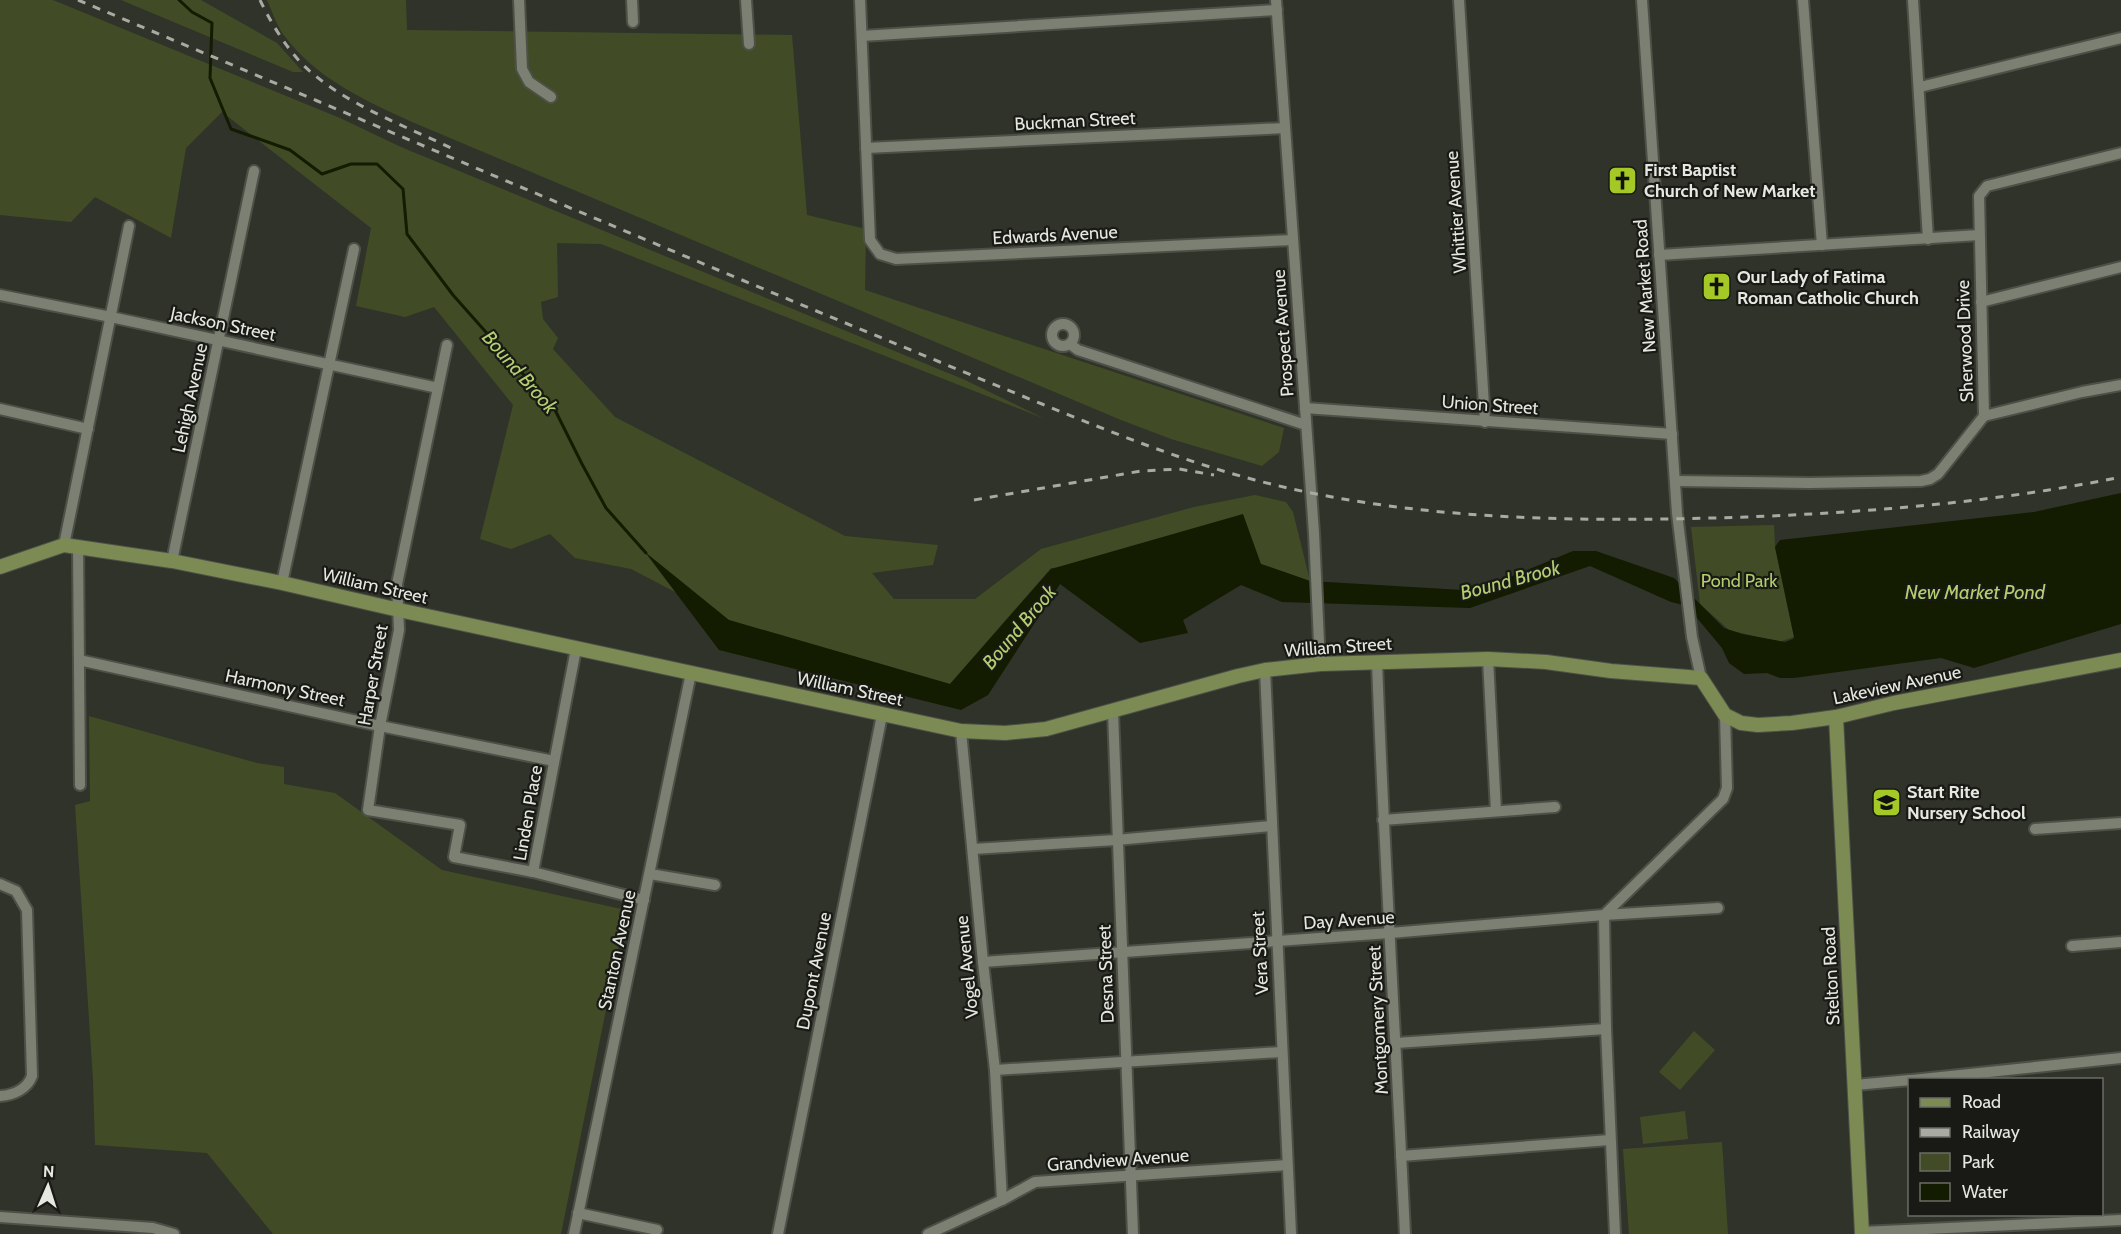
<svg xmlns="http://www.w3.org/2000/svg" width="2121" height="1234" viewBox="0 0 2121 1234" font-family="Cabin,sans-serif">
<style>
.green{fill:#414c26}
.water{fill:#131b00}
.lines{fill:none;stroke-linecap:round;stroke-linejoin:round}
.stream{stroke:#131b00;stroke-width:3}
.minor-casing{stroke:#4d5047;stroke-width:14}
.major-casing{stroke:#4d5047;stroke-width:16}
.minor{stroke:#7b8073;stroke-width:10}
.major{stroke:#7c8b53;stroke-width:14}
.rail{stroke:#a9aba3;stroke-width:3;stroke-dasharray:8 8;stroke-linecap:butt}
.labels{text-anchor:middle;stroke-width:4.5;stroke-linejoin:round;paint-order:stroke}
.street-label{font-size:18px;fill:#e5e7e0;stroke:#191a15}
.poi-label{font-size:18px;font-weight:bold;fill:#e5e7e0;stroke:#191a15;text-anchor:start}
.park-label{font-size:18px;fill:#b2cd6d;stroke:#191a15}
.water-label{font-size:20px;font-style:italic;fill:#b4cf70;stroke:#191a15}
</style>
<rect width="100%" height="100%" fill="#303329"/>
<g class="green">
<polygon points="0,0 53,0 340,118 401,147 965,380 1045,419 601,244 557,243 558,297 541,302 543,319 558,338 553,349 615,417 845,536 938,545 933,565 872,573 894,599 975,599 1041,549 1194,507 1255,495 1286,502 1293,512 1310,581 1261,564 1051,568 950,684 729,620 631,569 575,558 550,534 511,549 480,539 513,405 434,307 405,317 356,306 371,228 222,112 186,148 171,238 95,197 71,222 0,215"/>
<polygon points="121,0 201,0 277,43 303,72 293,72"/>
<path d="M267,0h139l1,30 385,5 15,180 59,14 -1,61 419,138 -5,24 -17,14 -91,-27 -50,-19 -709,-298c-48,-22 -97,-44 -129,-88 -7,-10 -11,-23 -16,-34z"/>
<polygon points="1774,525 1775,547 1794,637 1779,642 1729,630 1700,604 1691,527"/>
<polygon points="89,716 257,763 284,767 284,784 335,793 442,870 626,910 561,1234 273,1234 207,1153 95,1145 93,1080 75,805 90,801"/>
<polygon points="1694,1031 1715,1050 1680,1090 1659,1072"/>
<polygon points="1685,1111 1688,1139 1643,1144 1640,1117"/>
<polygon points="1722,1142 1728,1234 1629,1234 1623,1149"/>
</g>
<polygon class="water" points="2121,493 2121,624 1974,668 1941,658 1794,678 1780,678 1767,673 1744,674 1729,663 1722,648 1687,606 1671,602 1590,566 1470,608 1282,602 1241,585 1183,620 1188,633 1140,643 1060,584 988,695 961,710 719,650 645,552 729,620 950,684 1051,569 1243,514 1261,564 1310,581 1463,590 1483,588 1573,551 1596,551 1674,578 1724,628 1742,634 1785,642 1793,639 1794,637 1775,547 1780,540 2034,512"/>
<g class="lines">
<polyline class="stream" points="179,0 192,12 212,23 210,78 231,129 290,150 322,174 351,164 377,164 403,189 407,234 453,295 555,410 582,464 606,508 646,553"/>
<defs>
<g id="minor">
<polyline points="519,0 522,69 529,82 551,97"/>
<polyline points="632,0 633,22"/>
<polyline points="746,0 749,44"/>
<polyline points="860,0 870,240 880,254 896,259 1293,240"/>
<polyline points="1276,0 1314,533 1320,664"/>
<polyline points="1459,0 1485,422"/>
<polyline points="1642,0 1677,513 1692,637 1701,678"/>
<polyline points="1803,0 1822,245"/>
<polyline points="1913,0 1928,239"/>
<polyline points="862,36 1277,10"/>
<polyline points="1920,87 2121,38"/>
<polyline points="866,148 1285,128"/>
<polyline points="1659,255 1979,235"/>
<polyline points="0,295 111,317 438,388"/>
<polyline points="1981,302 2121,267"/>
<circle cx="1063" cy="335" r="11"/>
<polyline points="1070,344 1078,350 1306,425"/>
<polyline points="447,345 397,584 399,630 380,726 368,810 460,825 454,857 533,872 644,900"/>
<polyline points="1305,408 1672,434"/>
<polyline points="0,409 88,429"/>
<polyline points="1984,416 2082,392 2121,385"/>
<polyline points="1676,481 1810,483 1921,481 1930,479 1938,474 1984,416 1979,196 1987,186 2121,153"/>
<polyline points="64,545 129,226"/>
<polyline points="78,546 80,785"/>
<polyline points="172,561 254,171"/>
<polyline points="282,583 354,249"/>
<polyline points="1488,659 1496,811"/>
<polyline points="79,660 380,726 554,761"/>
<path d="M1377,662c7,190 19,381 28,572"/>
<polyline points="1265,670 1291,1234"/>
<polyline points="1113,712 1133,1234"/>
<polyline points="961,731 983,962 995,1070 1002,1200"/>
<polyline points="1383,820 1555,807"/>
<polyline points="2035,829 2121,823"/>
<polyline points="973,849 1116,840 1271,826"/>
<polyline points="533,872 576,649"/>
<polyline points="650,874 715,885"/>
<path d="M0,884l16,7 11,19 5,166c-5,13 -18,19 -32,20"/>
<polyline points="2072,946 2121,942"/>
<polyline points="983,962 1390,933 1604,915 1718,908"/>
<polyline points="1396,1043 1606,1029"/>
<polyline points="995,1070 1281,1052"/>
<polyline points="1912,1080 2121,1058"/>
<polyline points="1855,1085 1910,1080"/>
<polyline points="1401,1156 1610,1140"/>
<polyline points="578,1213 657,1230"/>
<polyline points="0,1217 153,1228 174,1234"/>
<polyline points="1862,1232 2121,1220"/>
<polyline points="574,1234 691,673"/>
<polyline points="778,1234 882,715"/>
<polyline points="928,1234 1002,1200 1035,1182 1287,1165"/>
<polyline points="1615,1234 1606,1029 1604,915 1723,799 1727,788 1725,715"/>
</g>
<g id="major">
<polyline points="0,567 64,545 172,561 282,583 399,610 961,731 1005,733 1046,729 1238,676 1265,670 1320,664 1488,659 1546,662 1611,671 1701,678 1725,715 1741,723 1758,725 1792,723 1836,717 1894,703 2121,660"/>
<polyline points="1836,717 1862,1234"/>
</g>
</defs>
<use href="#minor" class="minor-casing"/>
<use href="#major" class="major-casing"/>
<use href="#minor" class="minor"/>
<use href="#major" class="major"/>
<g class="rail">
<path d="M78,0c255,107 509,216 765,322 66,27 132,55 199,82 76,31 153,62 233,81 155,37 314,37 472,32 125,-5 251,-15 374,-40"/>
<path d="M260,0c11,23 25,46 43,65 41,39 98,59 148,83"/>
<polyline points="974,500 1141,471 1179,469 1214,475"/>
</g>
</g>
<defs>
<symbol id="church-square" viewBox="-11 -11 22 22"><rect x="-9" y="-9" width="18" height="18" rx="4" fill="#a4c825" stroke="#191a15"/><path d="M-1.2-6h2.4v3.5h3.3v2.4h-3.3V6h-2.4V-.1h-3.3v-2.4h3.3Z" fill="#111"/></symbol>
<symbol id="school-square" viewBox="-11 -11 22 22"><rect x="-9" y="-9" width="18" height="18" rx="4" fill="#a4c825" stroke="#191a15"/><path d="M0-5L7-2L0 1L-7-2ZM-4 1L0 2.5L4 1V4Q0 6-4 4Z" fill="#111"/></symbol>
</defs>
<g fill-rule="evenodd">
<use href="#church-square" x="1606" y="164" width="33" height="33"/>
<use href="#church-square" x="1700" y="270" width="33" height="33"/>
<use href="#school-square" x="1870" y="786" width="33" height="33"/>
</g>
<g class="labels">
<g class="street-label">
<text transform="translate(1075 121) rotate(-3)" y="6">Buckman Street</text>
<text transform="translate(1456 212) rotate(-94)" y="6">Whittier Avenue</text>
<text transform="translate(1055 235) rotate(-3)" y="6">Edwards Avenue</text>
<text transform="translate(1645 286) rotate(-94)" y="6">New Market Road</text>
<text transform="translate(223 324) rotate(12)" y="6">Jackson Street</text>
<text transform="translate(1283 333) rotate(-94)" y="6">Prospect Avenue</text>
<text transform="translate(1965 341) rotate(-92)" y="6">Sherwood Drive</text>
<text transform="translate(190 398) rotate(-78)" y="6">Lehigh Avenue</text>
<text transform="translate(1490 405) rotate(4)" y="6">Union Street</text>
<text transform="translate(375 586) rotate(13)" y="6">William Street</text>
<text transform="translate(1338 647) rotate(-4)" y="6">William Street</text>
<text transform="translate(373 675) rotate(-80)" y="6">Harper Street</text>
<text transform="translate(1897 685) rotate(-12)" y="6">Lakeview Avenue</text>
<text transform="translate(285 688) rotate(12)" y="6">Harmony Street</text>
<text transform="translate(850 689) rotate(12)" y="6">William Street</text>
<text transform="translate(528 813) rotate(-80)" y="6">Linden Place</text>
<text transform="translate(1349 920) rotate(-4)" y="6">Day Avenue</text>
<text transform="translate(617 950) rotate(-78)" y="6">Stanton Avenue</text>
<text transform="translate(1260 953) rotate(-93)" y="6">Vera Street</text>
<text transform="translate(967 967) rotate(-96)" y="6">Vogel Avenue</text>
<text transform="translate(814 971) rotate(-79)" y="6">Dupont Avenue</text>
<text transform="translate(1106 974) rotate(-92)" y="6">Desna Street</text>
<text transform="translate(1831 976) rotate(-93)" y="6">Stelton Road</text>
<text transform="translate(1378 1020) rotate(-93)" y="6">Montgomery Street</text>
<text transform="translate(1118 1160) rotate(-4)" y="6">Grandview Avenue</text>
</g>
<g class="poi-label">
<text x="1644" y="176">First Baptist<tspan x="1644" dy="21">Church of New Market</tspan></text>
<text x="1737" y="283">Our Lady of Fatima<tspan x="1737" dy="21">Roman Catholic Church</tspan></text>
<text x="1907" y="798">Start Rite<tspan x="1907" dy="21">Nursery School</tspan></text>
</g>
<g class="park-label">
<text x="1739" y="587">Pond Park</text>
</g>
<g class="water-label">
<text transform="translate(520 372) rotate(49)" y="7">Bound Brook</text>
<text transform="translate(1510 580) rotate(-15)" y="7">Bound Brook</text>
<text x="1975" y="599">New Market Pond</text>
<text transform="translate(1019 627) rotate(-50)" y="7">Bound Brook</text>
</g>
</g>
<rect x="1908" y="1078" width="195" height="138" fill="#191a15" stroke="#6b6c66" stroke-width="1.5"/>
<rect x="1920" y="1098" width="30" height="9" fill="#7c8b53" stroke="#6b6c66" stroke-width="1.5"/>
<text x="1962" y="1108" font-size="18" fill="#e5e7e0">Road</text>
<rect x="1920" y="1128" width="30" height="9" fill="#a9aba3" stroke="#6b6c66" stroke-width="1.5"/>
<text x="1962" y="1138" font-size="18" fill="#e5e7e0">Railway</text>
<rect x="1920" y="1153" width="30" height="18" fill="#414c26" stroke="#6b6c66" stroke-width="1.5"/>
<text x="1962" y="1168" font-size="18" fill="#e5e7e0">Park</text>
<rect x="1920" y="1183" width="30" height="18" fill="#131b00" stroke="#6b6c66" stroke-width="1.5"/>
<text x="1962" y="1198" font-size="18" fill="#e5e7e0">Water</text>
<g transform="translate(48 1186) rotate(3)" stroke="#191a15" stroke-width="4.5" paint-order="stroke">
<path d="M0-4.5L10 22L0 15L-10 22Z" fill="#e5e7e0"/>
<text y="-9" font-size="16" font-weight="bold" text-anchor="middle" fill="#e5e7e0">N</text>
</g>
</svg>
